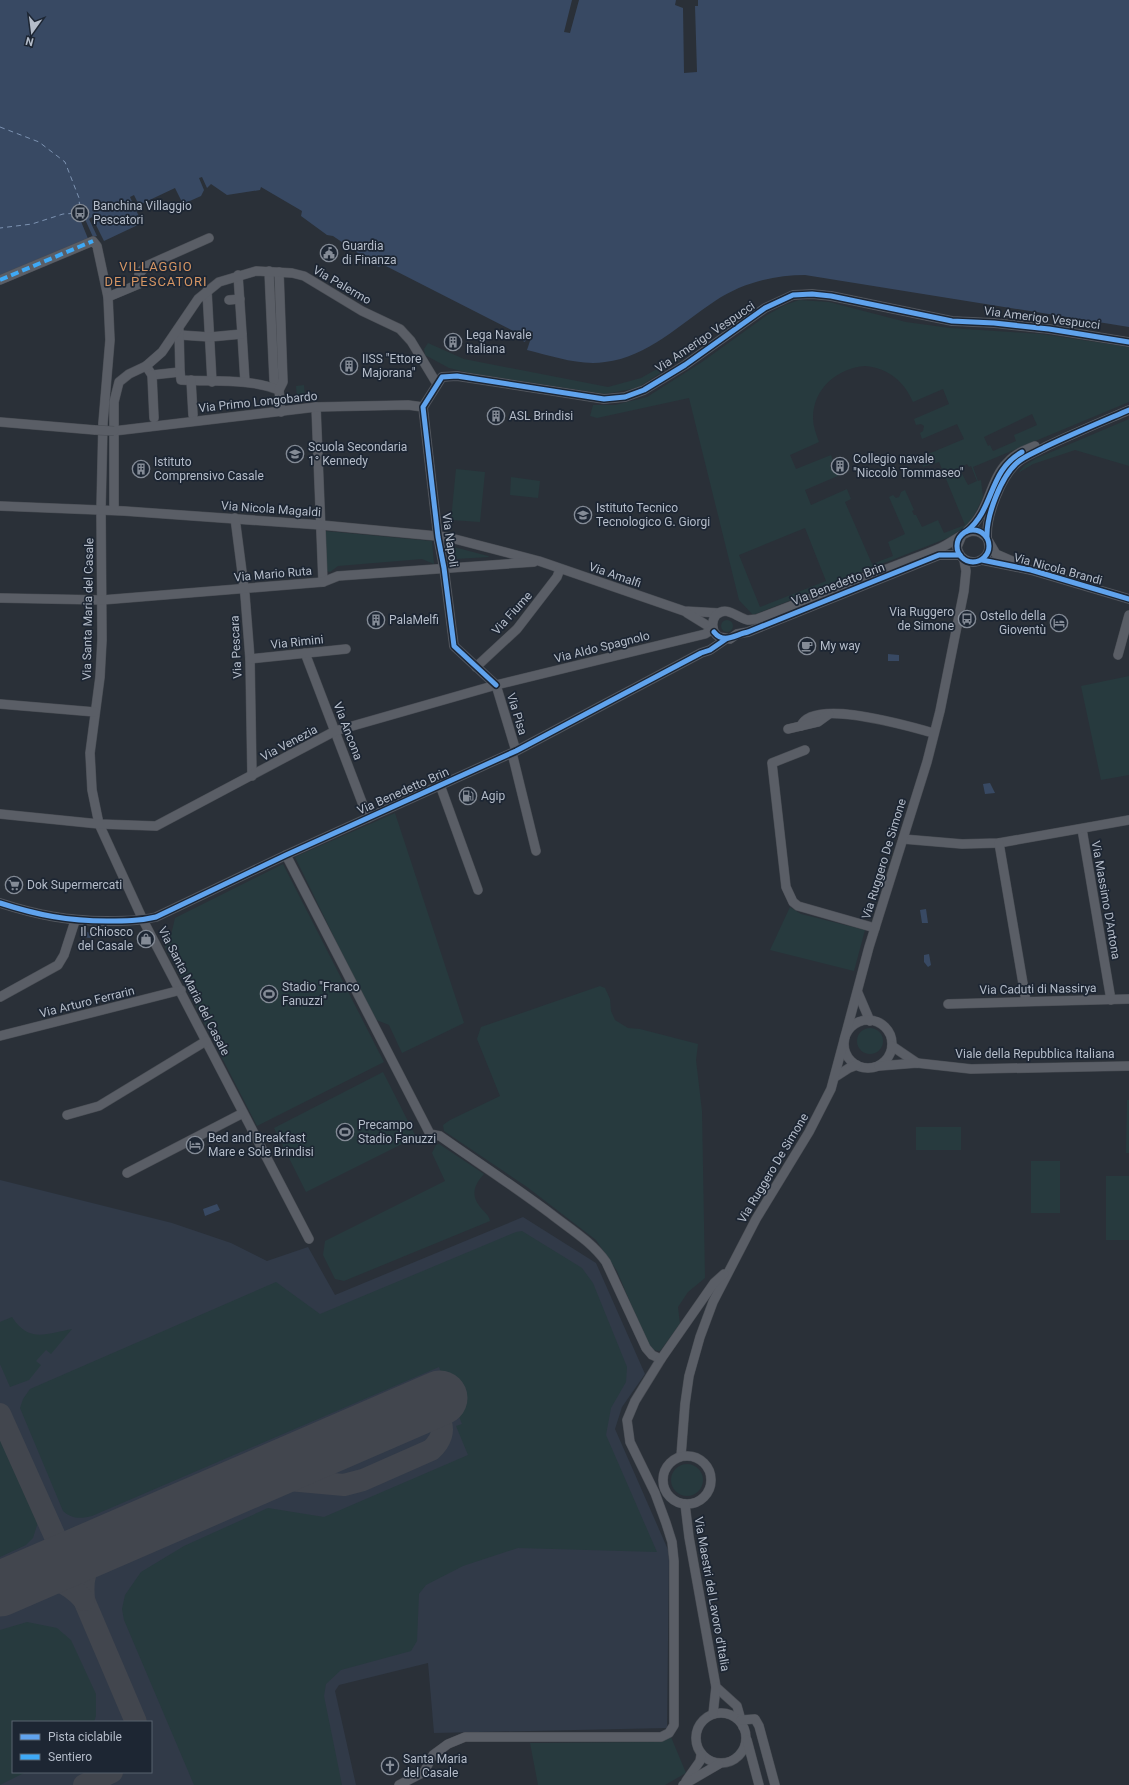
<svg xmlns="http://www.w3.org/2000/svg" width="1129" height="1785" viewBox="0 0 1129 1785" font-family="Roboto,sans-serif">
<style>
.airport{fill:#313a48;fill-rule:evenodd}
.green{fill:#273a3e;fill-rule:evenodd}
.water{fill:#384963}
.pier{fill:#2a3038}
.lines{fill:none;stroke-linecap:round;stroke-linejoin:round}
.ferry{stroke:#7c92b1;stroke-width:1;stroke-dasharray:5 4;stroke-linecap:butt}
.taxiway{stroke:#42464e;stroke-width:22}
.runway{stroke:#42464e;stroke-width:55}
.minor-casing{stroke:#484c53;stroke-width:10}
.minor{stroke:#5a5e66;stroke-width:9}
.minor-bridge-casing{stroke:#484c53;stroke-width:10;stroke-linecap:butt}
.minor-bridge{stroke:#5a5e66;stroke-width:9}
.quiet{stroke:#3fa9f5;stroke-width:4;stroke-dasharray:8 4;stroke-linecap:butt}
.cycleway-casing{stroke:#1d2633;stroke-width:8}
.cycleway{stroke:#60a3ed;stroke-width:5}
.labels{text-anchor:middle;stroke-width:3.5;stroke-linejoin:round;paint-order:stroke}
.poi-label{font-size:12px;fill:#b4bcc9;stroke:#1d2633;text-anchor:start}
.street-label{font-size:12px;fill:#b4bcc9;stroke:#1d2633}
.neighbourhood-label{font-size:13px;letter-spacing:1px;fill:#d59563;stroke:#1d2633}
</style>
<rect width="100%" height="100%" fill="#2a3038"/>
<path class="airport" d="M0,1180l172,43 59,20 36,18 41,-14 27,48 188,-78 73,46 49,111 -23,33 -7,22 54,123 -2,176 -233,5 -6,-70 -89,22 -4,6 21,94h-356zM13,1722h138v50h-138z"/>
<g class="green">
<path d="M799,300l30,2 77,20 44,6 91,6 88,13v55l-156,65 5,14 3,-1 2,17 -12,25 -21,15 -197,78 -14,-15 -50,-202 -92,20 -7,-2 3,-11h22l32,-8 55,-35 65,-47 18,-10zM865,366c23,2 39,15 48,36l30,-13 6,15 -35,15 2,6 5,-1 3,2 -1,5 -3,2 2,6 35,-15 7,15 -43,18 2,10 16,-5 26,63 -21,8 -6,-13 -16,7 -6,-12h-2l-2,-4 2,-1 -9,-20 -4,2 -2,5 -3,1 -3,-3 -4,2 16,37 -17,8 5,14 -21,8 -27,-62 6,-3 -4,-10 -36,16 -6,-15 35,-15 -3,-6 -3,1 -4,-3v-4l3,-2 -2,-6 -35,14 -6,-14 29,-13c-3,-8 -6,-16 -6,-24 0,-30 25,-50 52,-52zM1032,414l5,11 -23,10 2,6 -23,10 -3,-6 -2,1 -4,-9zM967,464l2,3 2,-1 6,15 -9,4 -8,-15 2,-1 -1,-2zM805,528l21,53 -66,26 -21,-52z"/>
<polygon points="428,343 464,359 608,387 641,378 680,356 682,359 637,388 605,394 474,374 449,368 425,355 424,349"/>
<polygon points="304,385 305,398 297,399 296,386"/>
<polygon points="1129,419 1129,466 1075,450 1033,464 1018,473 1025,465 1037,458"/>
<polygon points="456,469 485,472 480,522 451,520"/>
<polygon points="511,477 540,481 538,498 510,495"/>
<polygon points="325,531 432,541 434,564 422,559 338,566 330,572 327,571"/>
<polygon points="454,547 488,556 489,557 455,559 452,549"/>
<circle cx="727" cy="626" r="6"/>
<polygon points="1129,676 1129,775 1101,780 1081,686"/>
<polygon points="395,813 464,1023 402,1053 389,1025 374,1019 295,857"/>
<polygon points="283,864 384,1062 257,1126 165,947 171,935 175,918"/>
<polygon points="790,907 801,914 865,930 854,971 770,950"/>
<polygon points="600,986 605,988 610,999 611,1011 615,1020 628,1028 640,1029 698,1044 696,1060 702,1111 705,1278 688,1292 678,1307 680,1324 660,1351 653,1350 648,1345 617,1271 596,1240 527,1187 444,1131 443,1125 450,1120 500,1096 477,1039 481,1027"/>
<circle cx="870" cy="1041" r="13"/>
<polygon points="383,1072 416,1137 306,1192 274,1128"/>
<polygon points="1127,1100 1129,1100 1129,1153 1126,1153"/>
<rect x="916" y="1127" width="45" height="23"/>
<path d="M439,1144l45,30c-10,11 -14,21 -3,34 4,5 8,7 9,13l-146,60 -9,-2 -12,-24 2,-14 120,-60 -13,-28 4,-8z"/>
<rect x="1031" y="1161" width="29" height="52"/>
<rect x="1106" y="1176" width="23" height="64"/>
<path d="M522,1231l60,37 11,15 34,84 -1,15 -15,26 -5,27 51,117 -139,-4 -55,18 -37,19 -7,9 -2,47 -6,10 -70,19 -15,14 -2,12 18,89h-148l-70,-165 -2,-11 3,-14 16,-23 43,-26 84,-38 56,9 144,-62 -12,-29 6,-2 -23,-57 -347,149c-12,3 -20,3 -29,-5l-43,-103 3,-9 7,-10 246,-107 44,32 196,-82z"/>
<path d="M12,1317c17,26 33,17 60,12l-21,25 -5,-4 -10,11 5,4 -12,15 -19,7 -10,-23v-42z"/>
<polygon points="0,1435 38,1522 33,1538 26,1545 0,1557"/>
<circle cx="687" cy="1480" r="16"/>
<polygon points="27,1622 57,1628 71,1640 96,1694 96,1716 94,1722 13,1722 13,1772 26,1772 0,1785 0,1630"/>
<polygon points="671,1737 686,1773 665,1785 538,1785 530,1743 654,1742"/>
</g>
<g class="water">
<path d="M0,0h572l-8,32 6,1 9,-33h97l-1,5 8,3 1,65 13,-1 -2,-66h3v-6h431v327l-324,-52c-31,0 -63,8 -90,26 -35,23 -67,56 -110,61 -25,4 -53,-6 -78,-12l6,-18 -4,-1 -4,11 -2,-1 2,-4 -143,-73 -3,3 -12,-5 -9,-9 -25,-17 -6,-1 -26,-19 1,-5 -41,-24 -1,3 -33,5 -16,-11 -4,4 -5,-11 -3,1 5,12 -3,6 -18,8 -8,-16 -36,17 -5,-10 -4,2 12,26 -38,18 -12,-24 -3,2 8,17 -4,1 -9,-20 -4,2 9,22 -89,36z"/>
<polygon points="888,654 899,655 899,661 888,661"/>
<polygon points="990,783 995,793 985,794 983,784"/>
<polygon points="926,909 928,923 922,923 920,910"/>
<polygon points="88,932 92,935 90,938 81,937 81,933"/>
<polygon points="929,954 931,965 928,967 924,962 924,955"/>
<polygon points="217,1204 220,1210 205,1216 203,1209"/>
</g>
<polygon class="pier" points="87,209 90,214 76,221 74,215"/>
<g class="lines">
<polyline class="ferry" points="0,127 39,142 65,162 79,198 80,213 63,214 32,224 0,228"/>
<g class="taxiway">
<polyline points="0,1414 66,1561"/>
<path d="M253,1479l14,-1 77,7 19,-5 68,-30c21,-19 10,-41 -17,-41"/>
<path d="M112,1542c-23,16 -31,29 -28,58l52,122"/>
<path d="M23,1579c25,-3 44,1 61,21"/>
<polyline points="84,1785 112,1772"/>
</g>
<polyline class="runway" points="0,1589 440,1398"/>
<defs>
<g id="minor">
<polyline points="269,271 274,380 279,390 281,412"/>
<polyline points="0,280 93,241 97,246 108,297 110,340 103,423 101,509 102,640 100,677 90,753 92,790 99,824 143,920 309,1239"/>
<polyline points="207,291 212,382"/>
<polyline points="108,297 139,284 139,274 146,266 209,238"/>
<polyline points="229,300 240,299"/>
<polyline points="242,334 245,382"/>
<polyline points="180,335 210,337 242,334 238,275"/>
<polyline points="146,366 152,375 180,372 179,330"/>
<path d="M180,372l1,8c33,2 67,-2 98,10"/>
<polyline points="152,375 154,418"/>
<polyline points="191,380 193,415"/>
<polyline points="279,390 283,382 279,272"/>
<polyline points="316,407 323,582"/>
<polyline points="0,422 95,430"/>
<polyline points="114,431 316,407 408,405 423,407"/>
<polyline points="0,506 124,511 321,525 447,537 539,561 684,611 719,613"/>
<polyline points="114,510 114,402 119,382 129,374 146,366 162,352 198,299 219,282 256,271 292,273 304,276 362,311 400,329 411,341 437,384"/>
<polyline points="235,518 245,595 250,659 252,776"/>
<path d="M967,531c23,-19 22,-51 41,-69 7,-8 17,-12 27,-16"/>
<path d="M987,538c-1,-22 14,-62 31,-76 7,-6 18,-10 27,-15 27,-13 56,-25 84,-37"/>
<polyline points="989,542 996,554 1019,564"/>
<path d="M960,555h-21l-191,77 -11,2 -7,5 -11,-2c-4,-3 -6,-6 -6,-10 -1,-5 0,-8 3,-12 11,-10 21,3 32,5 3,0 6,-1 9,-1l169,-65c7,-3 14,-5 20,-9 14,-7 27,-23 41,-7 11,24 -25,35 -30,9l5,-12"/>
<polyline points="982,560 1031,570 1129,599"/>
<polyline points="0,598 102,600 323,582 338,576 534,562"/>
<polyline points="687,613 713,629"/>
<polyline points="305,653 368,818"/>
<polyline points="1118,655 1129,615"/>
<polyline points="250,659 346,649"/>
<polyline points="476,667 517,629 557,577 560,569"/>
<polyline points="496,685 454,646 444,568 438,537 423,407 442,377 457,376 604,399 625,397 644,390 685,365 765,308 793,295 812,294 831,296 952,321 994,323 1049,329 1129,342"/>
<polyline points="496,685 516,751"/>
<polyline points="0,704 95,712"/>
<path d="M801,726c12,-29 109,1 133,7"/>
<polyline points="788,729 818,722 829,714"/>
<polyline points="805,750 772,763 786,887 793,902 798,906 875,928"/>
<polyline points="512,753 536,851"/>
<polyline points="440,785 478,890"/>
<polyline points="0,814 99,824 156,826 335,731 496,685 705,634 713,629"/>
<polyline points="1082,829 1111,1000"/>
<polyline points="903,839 962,844 999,843 1129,820"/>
<polyline points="999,843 1026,1001"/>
<path d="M286,855l144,279 10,2c37,26 75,51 111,78 19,15 41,28 55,48l40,86 6,7 9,4"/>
<path d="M0,903c37,12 68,18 107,18 17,0 33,0 49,-4l130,-62 230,-104 185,-98 9,-3 16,-11"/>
<polyline points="858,993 870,1021"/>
<polyline points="0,997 58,965 64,955 75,921"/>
<polyline points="948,1004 1129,999"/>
<circle cx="868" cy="1044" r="24"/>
<polyline points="0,1036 181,990"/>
<polyline points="892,1046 917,1063"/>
<polyline points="879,1066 917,1063 971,1069 1129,1066"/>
<polyline points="835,1077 849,1068 857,1065"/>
<polyline points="67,1115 99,1106 206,1041"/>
<polyline points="127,1173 243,1113"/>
<polyline points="681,1456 685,1404 689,1376 700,1337 713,1302 756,1219 809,1132 831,1089 869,947 927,762 940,711 964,591 966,571 964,560"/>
<circle cx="687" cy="1480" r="24"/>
<polyline points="685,1504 689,1537 716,1687 737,1706 743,1727"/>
<circle cx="721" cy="1738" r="25"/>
<polyline points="713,1714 716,1687"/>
<polyline points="741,1720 755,1719 759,1726 775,1785"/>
<polyline points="747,1740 759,1785"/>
<polyline points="686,1781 700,1761 701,1755"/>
<polyline points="399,1785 424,1772 433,1755 448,1744 465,1737 661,1737 669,1733 674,1725 674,1561 672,1542 666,1523 655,1493 630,1442 627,1420 635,1401 661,1359 714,1283 724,1274"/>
<polyline points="683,1785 719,1764"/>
</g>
</defs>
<use href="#minor" class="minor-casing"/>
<use href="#minor" class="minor"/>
<defs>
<polyline id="minor-bridge" points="95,430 114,431"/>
</defs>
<use href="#minor-bridge" class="minor-bridge-casing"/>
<use href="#minor-bridge" class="minor-bridge"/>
<polyline class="quiet" points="0,280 93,241"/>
<defs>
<g id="cycleway">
<circle cx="973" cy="546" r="16"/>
<path d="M967,531c28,-23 21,-60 55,-79"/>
<path d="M987,538c-1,-22 14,-62 31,-76 7,-6 18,-10 27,-15 27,-13 56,-25 84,-37"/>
<polyline points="982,560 1031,570 1129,599"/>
<path d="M714,632c10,13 22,2 34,0l191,-77h21"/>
<polyline points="496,685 454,646 444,568 438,537 423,407 442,377 457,376 604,399 625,397 644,390 685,365 765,308 793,295 812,294 831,296 952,321 994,323 1049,329 1129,342"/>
<path d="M0,903c37,12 68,18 107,18 17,0 33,0 49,-4l130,-62 230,-104 185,-98 9,-3 16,-11"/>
</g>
</defs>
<use href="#cycleway" class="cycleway-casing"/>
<use href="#cycleway" class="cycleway"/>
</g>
<defs>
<symbol id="bus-ring" viewBox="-11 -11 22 22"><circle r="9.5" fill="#1d2633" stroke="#848b96" stroke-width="1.5"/><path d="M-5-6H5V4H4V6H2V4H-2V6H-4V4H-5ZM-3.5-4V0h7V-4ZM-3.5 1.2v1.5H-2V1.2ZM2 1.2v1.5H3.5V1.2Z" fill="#848b96"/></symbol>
<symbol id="civic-ring" viewBox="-11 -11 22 22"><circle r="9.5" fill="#1d2633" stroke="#848b96" stroke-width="1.5"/><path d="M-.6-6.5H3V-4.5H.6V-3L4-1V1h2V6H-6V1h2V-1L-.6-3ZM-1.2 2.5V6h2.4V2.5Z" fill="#848b96"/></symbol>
<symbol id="building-ring" viewBox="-11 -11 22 22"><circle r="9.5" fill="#1d2633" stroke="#848b96" stroke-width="1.5"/><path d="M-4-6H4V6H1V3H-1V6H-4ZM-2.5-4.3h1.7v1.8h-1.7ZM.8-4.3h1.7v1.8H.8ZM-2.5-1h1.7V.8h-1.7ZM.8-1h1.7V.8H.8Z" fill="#848b96"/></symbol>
<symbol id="school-ring" viewBox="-11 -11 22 22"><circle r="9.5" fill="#1d2633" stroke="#848b96" stroke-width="1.5"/><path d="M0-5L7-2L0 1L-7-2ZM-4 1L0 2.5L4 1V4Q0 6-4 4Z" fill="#848b96"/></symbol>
<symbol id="hotel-ring" viewBox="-11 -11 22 22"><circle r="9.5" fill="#1d2633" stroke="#848b96" stroke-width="1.5"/><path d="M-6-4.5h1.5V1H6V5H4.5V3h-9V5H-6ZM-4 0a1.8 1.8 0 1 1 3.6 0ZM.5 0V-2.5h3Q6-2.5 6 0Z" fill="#848b96"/></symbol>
<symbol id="cafe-ring" viewBox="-11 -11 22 22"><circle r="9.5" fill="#1d2633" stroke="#848b96" stroke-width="1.5"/><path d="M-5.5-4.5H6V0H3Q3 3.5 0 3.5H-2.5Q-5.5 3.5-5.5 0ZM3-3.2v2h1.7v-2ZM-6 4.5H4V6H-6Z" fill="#848b96"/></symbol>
<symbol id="fuel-ring" viewBox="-11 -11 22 22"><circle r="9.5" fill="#1d2633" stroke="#848b96" stroke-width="1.5"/><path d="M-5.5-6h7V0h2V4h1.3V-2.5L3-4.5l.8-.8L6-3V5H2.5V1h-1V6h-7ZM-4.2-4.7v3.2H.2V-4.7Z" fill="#848b96"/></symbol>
<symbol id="supermarket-ring" viewBox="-11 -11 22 22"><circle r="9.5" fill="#1d2633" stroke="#848b96" stroke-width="1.5"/><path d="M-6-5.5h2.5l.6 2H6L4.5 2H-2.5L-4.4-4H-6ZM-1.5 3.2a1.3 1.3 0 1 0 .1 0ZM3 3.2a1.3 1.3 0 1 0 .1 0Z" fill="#848b96"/></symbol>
<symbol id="shop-ring" viewBox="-11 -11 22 22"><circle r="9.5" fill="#1d2633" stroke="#848b96" stroke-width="1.5"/><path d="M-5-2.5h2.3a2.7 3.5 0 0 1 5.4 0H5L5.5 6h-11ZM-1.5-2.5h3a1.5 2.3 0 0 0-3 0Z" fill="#848b96"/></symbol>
<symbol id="stadium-ring" viewBox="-11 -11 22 22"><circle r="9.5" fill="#1d2633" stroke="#848b96" stroke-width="1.5"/><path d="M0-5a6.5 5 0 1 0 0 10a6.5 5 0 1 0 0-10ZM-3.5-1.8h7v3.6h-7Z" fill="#848b96"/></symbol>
<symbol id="church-ring" viewBox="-11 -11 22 22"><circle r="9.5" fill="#1d2633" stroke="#848b96" stroke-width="1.5"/><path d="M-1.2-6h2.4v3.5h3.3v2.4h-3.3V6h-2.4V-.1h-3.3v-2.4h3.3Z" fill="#848b96"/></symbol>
</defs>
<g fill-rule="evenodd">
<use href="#bus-ring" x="70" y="203" width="20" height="20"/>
<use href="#civic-ring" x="319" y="243" width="20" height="20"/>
<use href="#building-ring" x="443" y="332" width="20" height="20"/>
<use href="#building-ring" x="339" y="356" width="20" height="20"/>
<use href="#building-ring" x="486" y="406" width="20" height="20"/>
<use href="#school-ring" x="285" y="444" width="20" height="20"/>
<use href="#building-ring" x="830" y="456" width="20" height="20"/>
<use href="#building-ring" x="131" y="459" width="20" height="20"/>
<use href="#school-ring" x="573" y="505" width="20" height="20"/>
<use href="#bus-ring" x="957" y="609" width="20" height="20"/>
<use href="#building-ring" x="366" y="610" width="20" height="20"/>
<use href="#hotel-ring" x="1049" y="613" width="20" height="20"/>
<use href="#cafe-ring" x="797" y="636" width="20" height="20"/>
<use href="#fuel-ring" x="458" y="786" width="20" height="20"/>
<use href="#supermarket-ring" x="4" y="875" width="20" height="20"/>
<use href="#shop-ring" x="136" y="929" width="20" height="20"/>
<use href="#stadium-ring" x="259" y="984" width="20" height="20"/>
<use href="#stadium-ring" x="335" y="1122" width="20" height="20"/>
<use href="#hotel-ring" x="185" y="1135" width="20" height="20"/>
<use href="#church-ring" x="380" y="1756" width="20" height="20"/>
</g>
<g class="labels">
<g class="poi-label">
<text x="93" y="210">Banchina Villaggio<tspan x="93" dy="14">Pescatori</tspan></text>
<text x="342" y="250">Guardia<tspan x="342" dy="14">di Finanza</tspan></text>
<text x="466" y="339">Lega Navale<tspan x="466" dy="14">Italiana</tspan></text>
<text x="362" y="363">IISS "Ettore<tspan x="362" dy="14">Majorana"</tspan></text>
<text x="509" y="420">ASL Brindisi</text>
<text x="308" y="451">Scuola Secondaria<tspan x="308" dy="14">1° Kennedy</tspan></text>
<text x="853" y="463">Collegio navale<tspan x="853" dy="14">"Niccolò Tommaseo"</tspan></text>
<text x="154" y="466">Istituto<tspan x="154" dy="14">Comprensivo Casale</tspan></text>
<text x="596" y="512">Istituto Tecnico<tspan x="596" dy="14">Tecnologico G. Giorgi</tspan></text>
<text x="954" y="616" text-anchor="end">Via Ruggero<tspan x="954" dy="14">de Simone</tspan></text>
<text x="1046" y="620" text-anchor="end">Ostello della<tspan x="1046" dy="14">Gioventù</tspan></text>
<text x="389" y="624">PalaMelfi</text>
<text x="820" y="650">My way</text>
<text x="481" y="800">Agip</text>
<text x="27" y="889">Dok Supermercati</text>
<text x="133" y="936" text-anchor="end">Il Chiosco<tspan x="133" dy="14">del Casale</tspan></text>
<text x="282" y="991">Stadio "Franco<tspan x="282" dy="14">Fanuzzi"</tspan></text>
<text x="358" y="1129">Precampo<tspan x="358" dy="14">Stadio Fanuzzi</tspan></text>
<text x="208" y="1142">Bed and Breakfast<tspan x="208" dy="14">Mare e Sole Brindisi</tspan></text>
<text x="403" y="1763">Santa Maria<tspan x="403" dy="14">del Casale</tspan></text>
</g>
<g class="street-label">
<text transform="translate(342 285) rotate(30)" y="4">Via Palermo</text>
<text transform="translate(1042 318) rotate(7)" y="4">Via Amerigo Vespucci</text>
<text transform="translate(705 337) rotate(-34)" y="4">Via Amerigo Vespucci</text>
<text transform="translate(258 402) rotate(-6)" y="4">Via Primo Longobardo</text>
<text transform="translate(271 509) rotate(4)" y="4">Via Nicola Magaldi</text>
<text transform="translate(450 540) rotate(82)" y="4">Via Napoli</text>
<text transform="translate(1058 569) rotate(15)" y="4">Via Nicola Brandi</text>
<text transform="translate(273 574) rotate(-5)" y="4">Via Mario Ruta</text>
<text transform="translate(615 575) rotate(19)" y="4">Via Amalfi</text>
<text transform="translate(838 584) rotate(-21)" y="4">Via Benedetto Brin</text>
<text transform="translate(88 609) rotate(-89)" y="4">Via Santa Maria del Casale</text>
<text transform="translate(512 613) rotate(-48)" y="4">Via Fiume</text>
<text transform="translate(297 642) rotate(-6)" y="4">Via Rimini</text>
<text transform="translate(236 647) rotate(-93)" y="4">Via Pescara</text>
<text transform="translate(602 647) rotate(-14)" y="4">Via Aldo Spagnolo</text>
<text transform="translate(517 714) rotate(73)" y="4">Via Pisa</text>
<text transform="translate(348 731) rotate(69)" y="4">Via Ancona</text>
<text transform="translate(289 743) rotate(-28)" y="4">Via Venezia</text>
<text transform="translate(403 791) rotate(-24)" y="4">Via Benedetto Brin</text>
<text transform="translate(884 859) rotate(-73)" y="4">Via Ruggero De Simone</text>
<text transform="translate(1106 900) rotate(80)" y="4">Via Massimo D'Antona</text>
<text transform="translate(1038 989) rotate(-1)" y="4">Via Caduti di Nassirya</text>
<text transform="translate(194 991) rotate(63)" y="4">Via Santa Maria del Casale</text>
<text transform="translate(87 1002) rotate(-14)" y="4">Via Arturo Ferrarin</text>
<text x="1035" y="1058">Viale della Repubblica Italiana</text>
<text transform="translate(773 1168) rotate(-59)" y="4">Via Ruggero De Simone</text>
<text transform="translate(712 1594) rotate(80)" y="4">Via Maestri del Lavoro d'Italia</text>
</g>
<g class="neighbourhood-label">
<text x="156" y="271">VILLAGGIO<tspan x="156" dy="15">DEI PESCATORI</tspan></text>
</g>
</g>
<rect x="12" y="1721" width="140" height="52" fill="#1d2633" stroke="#59626f"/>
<rect x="20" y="1734" width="20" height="6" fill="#60a3ed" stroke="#59626f"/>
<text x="48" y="1741" font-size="12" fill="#b4bcc9">Pista ciclabile</text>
<rect x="20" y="1754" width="20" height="6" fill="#3fa9f5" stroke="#59626f"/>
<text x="48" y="1761" font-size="12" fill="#b4bcc9">Sentiero</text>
<g transform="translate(32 32) rotate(194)" stroke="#1d2633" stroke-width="3" paint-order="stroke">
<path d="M0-3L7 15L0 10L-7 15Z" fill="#b4bcc9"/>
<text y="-6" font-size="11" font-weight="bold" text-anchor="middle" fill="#b4bcc9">N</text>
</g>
</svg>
